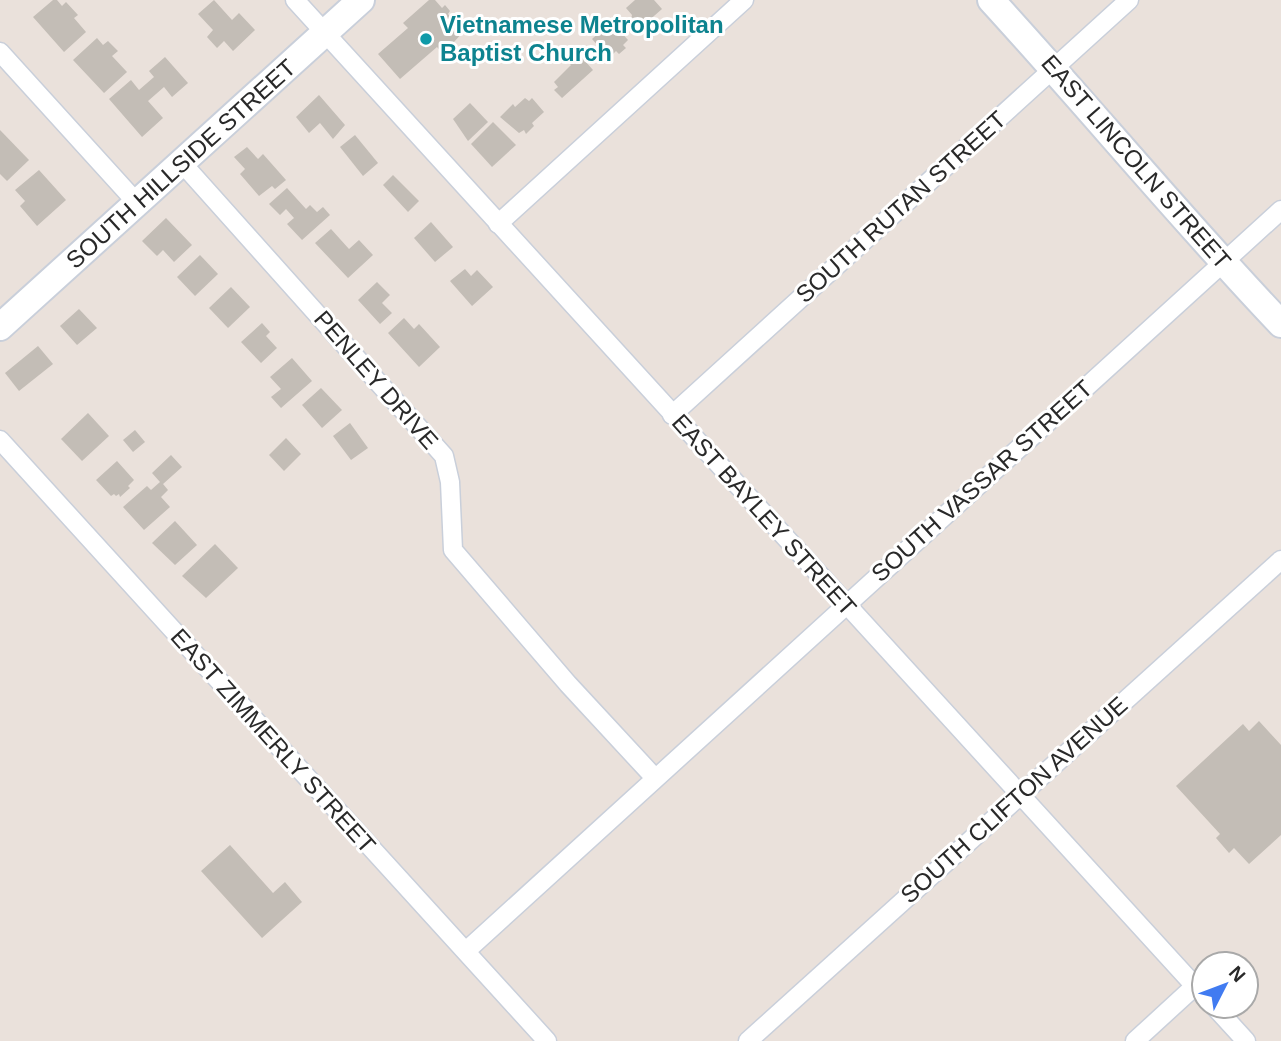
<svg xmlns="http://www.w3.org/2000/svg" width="1281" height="1041" viewBox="0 0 1281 1041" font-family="Helvetica,sans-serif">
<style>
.building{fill:#c3bdb6}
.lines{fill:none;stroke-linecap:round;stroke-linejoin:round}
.street-casing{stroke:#c9cfda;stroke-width:21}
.secondary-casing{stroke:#c9cfda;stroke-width:30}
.street{stroke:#fff;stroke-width:18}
.secondary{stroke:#fff;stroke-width:26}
.culture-dot{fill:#0f9aa8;stroke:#fff;stroke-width:2.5}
.labels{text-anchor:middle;stroke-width:6;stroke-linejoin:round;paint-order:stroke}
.culture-label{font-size:24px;font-weight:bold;fill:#0d838f;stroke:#fff;text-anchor:start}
.street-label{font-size:24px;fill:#292929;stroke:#fff}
</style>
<rect width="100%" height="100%" fill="#eae1db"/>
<g class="building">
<polygon points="53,0 57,0 62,6 66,2 78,15 74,18 86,32 64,52 33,17"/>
<polygon points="214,0 232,20 239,13 255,30 233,51 224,41 217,48 207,37 213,30 198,14"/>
<polygon points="429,0 435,0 442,8 445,5 450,11 448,14 464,31 443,54 437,47 400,79 378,54 408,28 403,23"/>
<polygon points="635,0 654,0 662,9 639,29 631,19 632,15 626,8"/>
<polygon points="609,24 617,34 620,31 628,40 623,45 626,48 619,54 616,51 609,58 592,39"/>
<polygon points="97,38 103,45 108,41 118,51 112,56 127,72 104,93 73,60"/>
<polygon points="578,53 593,70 562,98 554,90 558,87 554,82 571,65 568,62"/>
<polygon points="165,57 188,83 172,97 164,87 148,101 163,118 142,137 109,99 131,80 139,90 154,77 149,71"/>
<polygon points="319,95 345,125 333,139 320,123 309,133 296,117"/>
<polygon points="525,98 529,101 532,98 544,112 532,123 534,126 526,134 524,130 519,133 500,117 513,104 515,107"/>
<polygon points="470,103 488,122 468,141 453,119"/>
<polygon points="493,122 516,145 492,167 471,144"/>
<polygon points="0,130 29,160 7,181 0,174"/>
<polygon points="355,135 378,163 363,176 340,147"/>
<polygon points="247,147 258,159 263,154 286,180 275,189 272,186 259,196 240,174 245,169 234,157"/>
<polygon points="39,170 66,200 37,226 20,206 25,201 15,190"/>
<polygon points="393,175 419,201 408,212 383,185"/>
<polygon points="287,188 306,209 310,205 317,212 323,207 330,215 302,240 287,224 294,218 286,209 280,215 269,204"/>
<polygon points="166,218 192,245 174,262 163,250 157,256 142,241"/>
<polygon points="431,222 453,247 435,262 414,238"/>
<polygon points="331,229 349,249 359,240 373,255 348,278 315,243"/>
<polygon points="200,255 218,274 195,296 177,277"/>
<polygon points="465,269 471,276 477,270 493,287 472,306 450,281"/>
<polygon points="377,282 390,295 382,303 392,313 380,324 358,300"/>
<polygon points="231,287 250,307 228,328 209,308"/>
<polygon points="79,309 97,328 77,345 60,326"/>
<polygon points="404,318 414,329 419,324 440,347 419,367 388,333"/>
<polygon points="262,323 270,332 266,336 277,348 261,363 241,342"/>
<polygon points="38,346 53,364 19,391 5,373"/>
<polygon points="292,358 312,381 281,408 271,397 281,389 270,377"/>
<polygon points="321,388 342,410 322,428 302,405"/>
<polygon points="88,413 109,436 82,461 61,439"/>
<polygon points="350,423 368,448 351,460 333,436"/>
<polygon points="135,430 145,442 133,452 123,440"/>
<polygon points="286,438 301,454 284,471 269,455"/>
<polygon points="171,455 182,467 163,484 168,490 161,497 170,507 144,530 123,507 147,486 151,490 160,482 152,473"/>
<polygon points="117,461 134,480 128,486 130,488 120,497 119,494 116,496 114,494 111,496 96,480"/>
<polygon points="175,521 197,545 175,565 152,543"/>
<polygon points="215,544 238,568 206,598 182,576"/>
<polygon points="1259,721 1281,745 1281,835 1249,864 1234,848 1229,853 1216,838 1220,834 1176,786 1243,724 1249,731"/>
<polygon points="230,845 273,893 285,882 302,902 262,938 201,871"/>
</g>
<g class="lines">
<defs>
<g id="street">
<polyline points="295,0 1204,996"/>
<polyline points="0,52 137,203"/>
<polyline points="182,163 444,456 450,482 453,550 568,684 655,778"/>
<polyline points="498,224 744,0"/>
<polyline points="672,415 1129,0"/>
<polyline points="0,440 547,1041"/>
<polyline points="466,951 1281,210"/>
<polyline points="1214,1006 1246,1041"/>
<polyline points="748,1041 1281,560"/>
<polyline points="1135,1041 1195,986"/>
</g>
<g id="secondary">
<path d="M991,0c98,107 190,219 290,324"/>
<polyline points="0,327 361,0"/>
</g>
</defs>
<use href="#street" class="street-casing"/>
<use href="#secondary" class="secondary-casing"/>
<use href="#street" class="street"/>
<use href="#secondary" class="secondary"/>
</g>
<circle class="culture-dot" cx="426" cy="39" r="7"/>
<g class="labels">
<g class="culture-label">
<text x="440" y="33">Vietnamese Metropolitan<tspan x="440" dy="28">Baptist Church</tspan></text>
</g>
<g class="street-label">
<text transform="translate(1136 162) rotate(49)" y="8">EAST LINCOLN STREET</text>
<text transform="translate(181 164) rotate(-42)" y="8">SOUTH HILLSIDE STREET</text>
<text transform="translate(901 207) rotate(-42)" y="8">SOUTH RUTAN STREET</text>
<text transform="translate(376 380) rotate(49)" y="8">PENLEY DRIVE</text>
<text transform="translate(982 481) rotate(-42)" y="8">SOUTH VASSAR STREET</text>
<text transform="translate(764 515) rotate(48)" y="8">EAST BAYLEY STREET</text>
<text transform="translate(273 741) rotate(48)" y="8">EAST ZIMMERLY STREET</text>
<text transform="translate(1014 800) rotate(-42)" y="8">SOUTH CLIFTON AVENUE</text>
</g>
</g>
<g transform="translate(1225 985) rotate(48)"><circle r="33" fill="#ffffff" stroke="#a9a9a9" stroke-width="2"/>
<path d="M0-5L12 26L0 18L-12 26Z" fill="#417bf1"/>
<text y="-10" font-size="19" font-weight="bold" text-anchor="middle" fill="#292929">N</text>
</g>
</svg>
